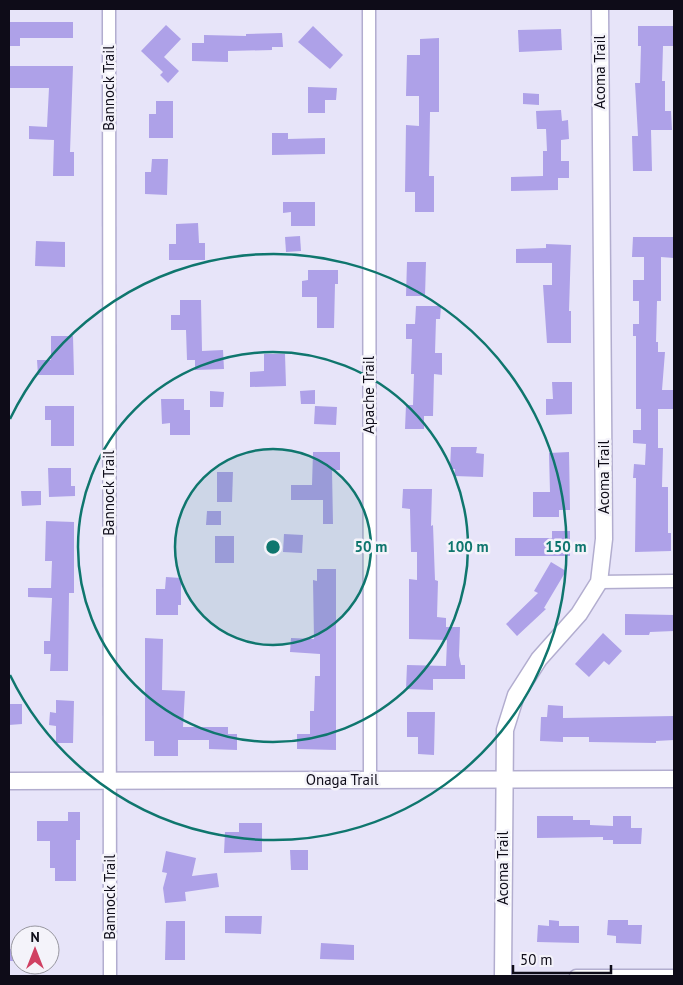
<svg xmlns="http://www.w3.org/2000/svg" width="683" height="985" viewBox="0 0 683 985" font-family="'PT Sans',sans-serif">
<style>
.building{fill:#aea1e8}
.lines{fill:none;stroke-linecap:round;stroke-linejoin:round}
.minor-casing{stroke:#b2adcf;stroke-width:15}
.tertiary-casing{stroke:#b2adcf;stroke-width:19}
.minor{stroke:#fff;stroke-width:12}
.tertiary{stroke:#fff;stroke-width:16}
.ring{fill:none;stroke:#0f766e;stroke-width:2.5}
.labels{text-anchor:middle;stroke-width:5;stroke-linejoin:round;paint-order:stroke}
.street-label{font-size:15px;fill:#0e0c18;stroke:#f4f3fa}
.centre{fill:#0f766e;stroke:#f4f3fa;stroke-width:2.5}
.ring-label{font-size:15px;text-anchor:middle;font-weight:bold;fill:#0f766e;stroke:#f4f3fa;stroke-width:5;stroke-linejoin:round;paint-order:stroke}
</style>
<rect width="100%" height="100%" fill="#e7e4f9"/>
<g class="building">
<polygon points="9,22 73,22 73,38 20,38 20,46 9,46"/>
<polygon points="166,25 181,39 164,57 179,71 168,83 160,75 163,72 141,51"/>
<polygon points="313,26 343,55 330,69 298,42"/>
<polygon points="638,26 674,26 674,46 663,46 662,81 665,81 665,111 671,111 672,130 651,130 652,171 633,171 632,136 638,136 635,83 640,83 641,46 638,46"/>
<polygon points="561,29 562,50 519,52 518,30"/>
<polygon points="282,33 283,47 272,47 272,50 228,51 228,62 192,61 192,43 204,43 204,35 246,36 246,34"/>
<polygon points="439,38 439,112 430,112 429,176 434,176 434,212 415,212 415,192 405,192 406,125 419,126 419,96 406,96 407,55 420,55 420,39"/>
<polygon points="9,66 73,66 70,152 74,152 74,176 53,176 54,140 29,139 29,126 47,127 49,88 9,88"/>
<polygon points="308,87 337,88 336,100 325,100 325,113 308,113"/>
<polygon points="523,93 539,94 539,105 523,104"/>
<polygon points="156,101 173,101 173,138 149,138 149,114 156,114"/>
<polygon points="561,110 562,121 568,120 569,139 561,140 561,161 569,161 569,178 558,178 558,190 511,191 511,177 543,176 543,151 547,151 546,129 537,129 536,111"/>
<polygon points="272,133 288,133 288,139 325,138 325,154 272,155"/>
<polygon points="152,159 168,159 167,195 145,194 145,172 151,172"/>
<polygon points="283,202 315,202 315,226 291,226 291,212 283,213"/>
<polygon points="198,223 199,243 205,243 205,260 169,260 169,244 176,244 176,224"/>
<polygon points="300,236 301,251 286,252 285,237"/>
<polygon points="633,237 674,237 674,258 661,257 661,301 657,301 656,342 658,342 658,352 665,352 662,390 674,390 674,409 658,409 658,448 663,448 662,487 668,487 668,533 671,533 671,551 635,552 636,478 633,478 634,464 645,465 646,444 633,443 633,430 641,430 641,409 636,409 636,336 633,336 633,324 639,324 639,301 633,301 633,280 644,280 644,257 632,257"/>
<polygon points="36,241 65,242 65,267 35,266"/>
<polygon points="546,244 571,245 569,311 571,311 571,343 547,343 543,285 552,285 552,263 516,263 516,249 546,248"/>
<polygon points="407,262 426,262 425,296 406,296"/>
<polygon points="308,270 338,270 338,284 335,284 334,328 317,328 317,297 302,297 302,281 308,280"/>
<polygon points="180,300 201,300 202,351 223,350 224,369 195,370 195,360 187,360 186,330 171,330 171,315 180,315"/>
<polygon points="416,306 441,306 440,319 436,319 435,353 442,353 442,375 434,374 433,416 424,416 424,429 405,429 406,405 413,405 414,374 411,374 412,339 406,339 406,324 415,324"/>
<polygon points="51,336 73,336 74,375 38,375 37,360 51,360"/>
<polygon points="264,354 285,354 286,386 250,387 250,372 264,371"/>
<polygon points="552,382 572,382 572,414 546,415 546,399 553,399"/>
<polygon points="315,390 315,404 301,404 300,391"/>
<polygon points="210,391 224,392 223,407 210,407"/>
<polygon points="161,399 184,399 184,410 190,410 190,435 170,435 170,423 162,424"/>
<polygon points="45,406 74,406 74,446 51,446 51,420 45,420"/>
<polygon points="315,406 337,407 336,425 314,424"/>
<polygon points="451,447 477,447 476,453 484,454 483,477 454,476 455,469 450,469"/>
<polygon points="313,452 340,452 340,470 332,470 333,524 323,524 323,500 291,500 291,485 312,485"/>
<polygon points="569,452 570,510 559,510 559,517 533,517 533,492 550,492 549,453"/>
<polygon points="48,468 71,468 71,486 75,486 75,496 49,497"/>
<polygon points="217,472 233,472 232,502 217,502"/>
<polygon points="403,489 432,489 431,526 433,525 435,580 438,581 437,617 446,618 446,627 460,627 459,656 461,665 465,665 465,679 433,679 433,690 406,689 407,665 446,666 447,640 409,639 409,579 417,580 417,552 411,552 410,509 402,508"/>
<polygon points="21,491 41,491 41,505 22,506"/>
<polygon points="207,511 221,511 221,525 206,525"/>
<polygon points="46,521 74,522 74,593 69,593 68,671 50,671 51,654 44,654 44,641 50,641 52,598 28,597 28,588 51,588 52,561 45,561"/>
<polygon points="552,531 570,531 570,556 515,556 515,538 552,538"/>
<polygon points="284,534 303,535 302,553 283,552"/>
<rect x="215" y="536" width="19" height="27"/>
<polygon points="551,562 566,571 544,608 546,609 517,636 506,624 538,593 534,591"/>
<polygon points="317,569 336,569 336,750 297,749 297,734 310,734 310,711 314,711 315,676 320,676 320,654 290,652 291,638 314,639 313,580 317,581"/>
<polygon points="166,577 181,578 181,605 178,605 178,615 156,615 156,589 165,589"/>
<polygon points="625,614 674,615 674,631 650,632 649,635 625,635"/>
<polygon points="603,633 622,651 609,665 604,661 589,677 575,664"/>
<polygon points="145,638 163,639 162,690 185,691 183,727 228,727 228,734 237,734 237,750 209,749 209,740 178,740 178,756 154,756 154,741 145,741"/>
<polygon points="56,700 74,701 73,743 56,743 56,726 49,725 50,712 56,713"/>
<polygon points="10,704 22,704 22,724 9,725"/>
<polygon points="548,705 563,706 563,718 674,716 674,740 656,741 656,743 589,742 589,737 563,737 563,742 540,741 541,717 547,717"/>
<polygon points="407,712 435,712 434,755 418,754 418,737 407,737"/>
<polygon points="68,812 80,812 80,840 76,840 76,881 55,881 55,868 50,868 50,841 37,841 37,821 68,821"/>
<polygon points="537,816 573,816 573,820 590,820 590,825 613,826 613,816 631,816 631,828 642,828 641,844 613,844 613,840 603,840 603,837 537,838"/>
<polygon points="239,823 262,823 262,852 224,853 225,832 239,832"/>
<polygon points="290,850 308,850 308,870 291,870"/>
<polygon points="166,851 196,858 192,876 217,873 219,887 185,892 186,901 165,903 163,888 167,873 162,872"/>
<polygon points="225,916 262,916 261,934 225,933"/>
<polygon points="549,920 559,921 559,926 579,926 579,943 537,942 538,925 549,926"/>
<polygon points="608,920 628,920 628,925 642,925 641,944 616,943 616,936 607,935"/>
<polygon points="166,921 185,921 185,960 165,960"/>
<polygon points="321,943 354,945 354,960 320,959"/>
<rect x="9" y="949" width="11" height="12"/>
</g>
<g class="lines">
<defs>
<g id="minor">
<polyline points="109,9 110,976"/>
<polyline points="369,9 370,780"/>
<polyline points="599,582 674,581"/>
<polyline points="576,976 674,976"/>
</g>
<g id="tertiary">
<polyline points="9,781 674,779"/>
<polyline points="503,976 505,730 516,695 539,659 579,614 599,582 604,539 600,9"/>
</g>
</defs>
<use href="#minor" class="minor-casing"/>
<use href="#tertiary" class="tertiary-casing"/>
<use href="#minor" class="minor"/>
<use href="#tertiary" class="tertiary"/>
</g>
<circle cx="273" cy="547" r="98" fill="#0f766e" fill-opacity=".12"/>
<g class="ring">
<circle cx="273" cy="547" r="98"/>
<circle cx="273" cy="547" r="195"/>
<path d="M10 419A293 293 0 1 1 10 675"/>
</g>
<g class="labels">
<g class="street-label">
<text transform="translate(600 72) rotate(-90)" y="5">Acoma Trail</text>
<text transform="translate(109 88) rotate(-90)" y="5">Bannock Trail</text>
<text transform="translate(369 395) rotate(-90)" y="5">Apache Trail</text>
<text transform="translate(604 477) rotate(-90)" y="5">Acoma Trail</text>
<text transform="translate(109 493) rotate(-90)" y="5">Bannock Trail</text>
<text x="342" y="785">Onaga Trail</text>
<text transform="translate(503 868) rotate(-90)" y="5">Acoma Trail</text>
<text transform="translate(110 897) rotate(-90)" y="5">Bannock Trail</text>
</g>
</g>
<circle cx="273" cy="547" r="8" class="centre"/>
<g class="ring-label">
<text x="371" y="552">50 m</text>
<text x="468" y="552">100 m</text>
<text x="566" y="552">150 m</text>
</g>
<rect width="683" height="985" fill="none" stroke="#0e0c18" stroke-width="20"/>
<g transform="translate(35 950)"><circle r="24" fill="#f4f3fa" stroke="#9897a0"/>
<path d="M0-4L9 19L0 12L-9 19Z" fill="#d04062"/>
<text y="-8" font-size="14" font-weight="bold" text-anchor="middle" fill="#0e0c18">N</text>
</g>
<path d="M513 965v8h98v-8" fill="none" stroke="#0e0c18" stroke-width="2.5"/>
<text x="520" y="965" font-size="15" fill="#0e0c18" stroke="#f4f3fa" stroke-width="4" paint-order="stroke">50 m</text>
</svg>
